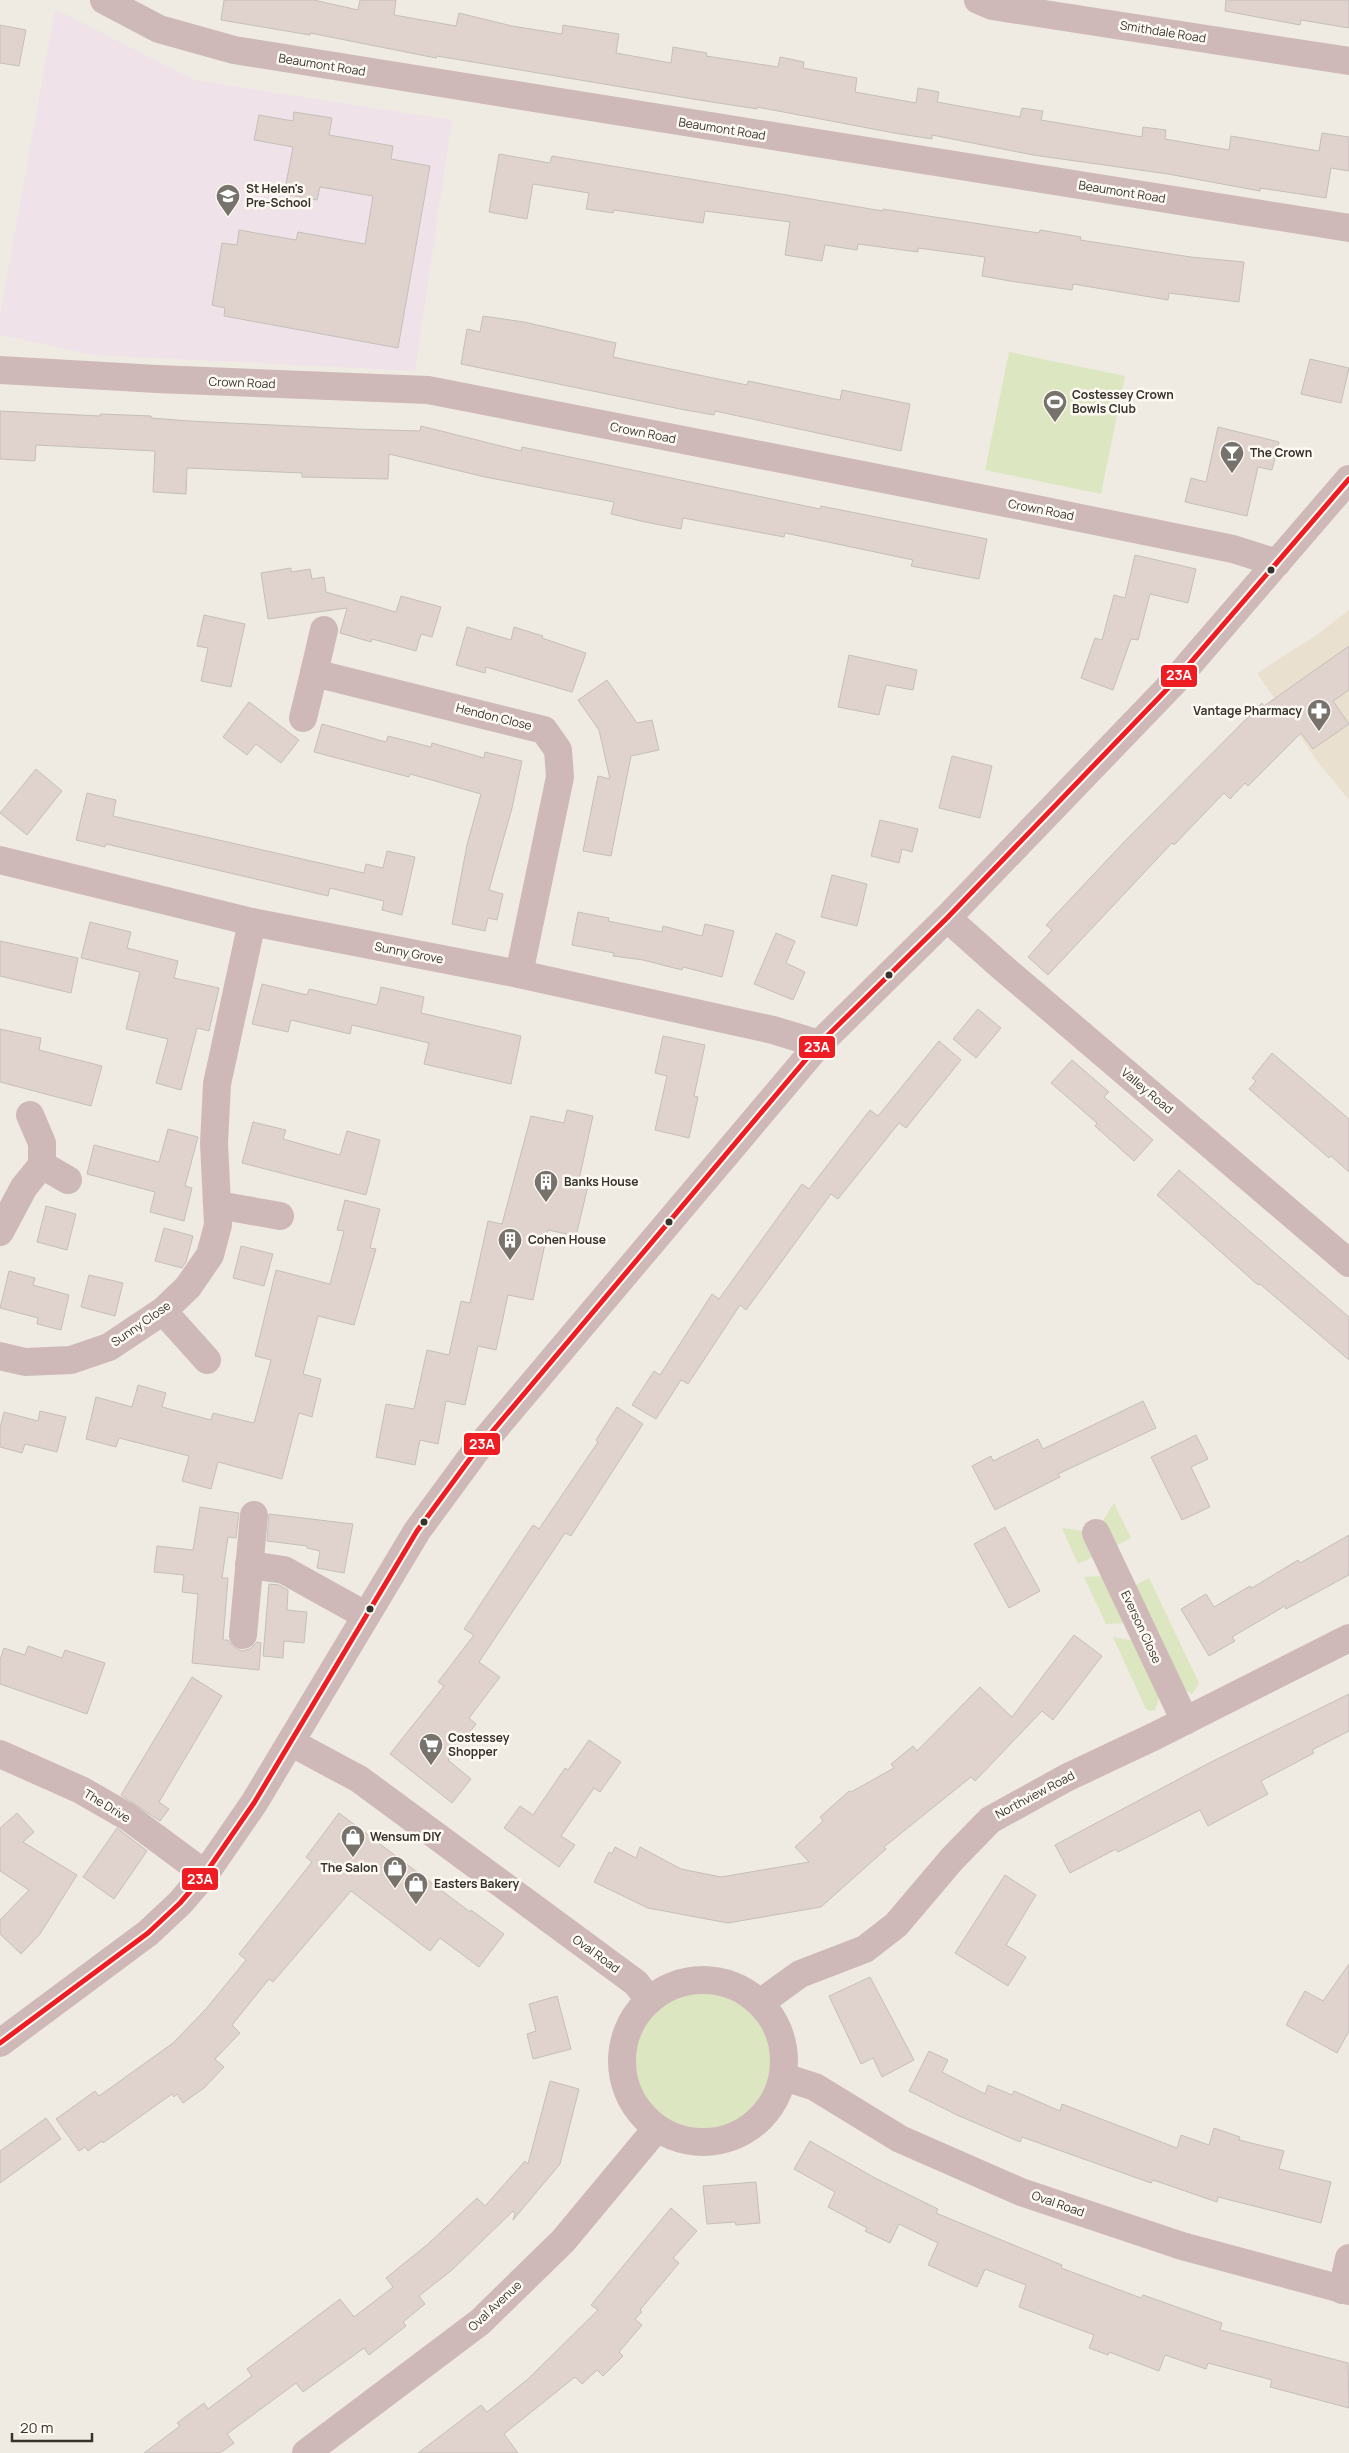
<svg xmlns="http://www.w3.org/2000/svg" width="1349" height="2453" viewBox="0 0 1349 2453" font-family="Manrope,sans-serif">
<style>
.built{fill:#eae0cf}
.education{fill:#efe3e9}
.green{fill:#dce6c1}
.building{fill:#e0d2cc;stroke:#c5bfba}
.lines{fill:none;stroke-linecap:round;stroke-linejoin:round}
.minor{stroke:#ceb9b8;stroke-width:28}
.bus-1-casing{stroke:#fefaf3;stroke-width:9}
.bus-1{stroke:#ee1d23;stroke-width:5}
.bus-dot{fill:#36332c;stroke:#fefaf3;stroke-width:2}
.labels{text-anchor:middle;stroke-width:5;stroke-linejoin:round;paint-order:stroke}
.street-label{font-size:12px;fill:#36332c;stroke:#fefaf3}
.poi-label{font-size:12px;font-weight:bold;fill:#36332c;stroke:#fefaf3;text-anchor:start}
.line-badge{stroke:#fefaf3;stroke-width:2}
.badge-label{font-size:14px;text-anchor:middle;font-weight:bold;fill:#fff}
</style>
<rect width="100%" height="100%" fill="#f0ebe2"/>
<polygon class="built" points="1349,610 1349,800 1317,761 1257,673 1315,636"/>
<polygon class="education" points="55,9 195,80 452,120 415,371 92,355 0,335 0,314"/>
<g class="green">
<polygon points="1009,352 1125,376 1101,494 985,470"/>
<polygon points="1114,1503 1131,1538 1113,1547 1101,1524"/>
<polygon points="1062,1528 1084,1531 1097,1555 1078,1564"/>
<polygon points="1105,1576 1127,1623 1106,1624 1084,1577"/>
<polygon points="1149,1578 1199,1683 1192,1694 1183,1689 1132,1587"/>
<path d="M1113,1637l23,4c9,19 31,48 19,69l-5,1 -4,-2z"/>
<circle cx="703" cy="2061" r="69"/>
</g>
<g class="building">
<polygon points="224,0 314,0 358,10 360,0 396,0 394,15 456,26 459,13 512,26 562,34 563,25 619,34 616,53 671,63 673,47 707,53 706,56 778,67 780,57 804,62 803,68 857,78 855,92 916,103 918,88 939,92 937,102 1020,117 1022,108 1043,111 1041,120 1142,137 1143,127 1166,130 1165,139 1229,150 1231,136 1319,151 1322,133 1349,137 1349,171 1331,168 1326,198 1260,188 1260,191 1168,174 1033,155 932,135 932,139 894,133 757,107 757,109 699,100 437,56 436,58 310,33 310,35 221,20"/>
<polygon points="1226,0 1349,0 1349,28 1301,20 1300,25 1225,11"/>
<polygon points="0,25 26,30 19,66 0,63"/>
<polygon points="294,112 332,118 329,135 393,146 391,159 430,166 398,348 224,316 225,308 212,305 222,243 237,245 239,230 296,240 298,232 365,244 373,196 320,187 317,200 284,194 293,147 254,140 259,115 293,121"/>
<polygon points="499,154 550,163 552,156 883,211 883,209 1039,233 1040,230 1081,237 1080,240 1191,257 1244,262 1239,302 1169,293 1168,300 1073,284 1072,290 1010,281 982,276 985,257 918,248 918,252 858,244 857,250 825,245 822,261 785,255 790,222 705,211 703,223 614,210 613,213 586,209 589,193 533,184 527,219 489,212"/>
<polygon points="483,316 524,322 616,343 613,357 747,385 748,381 840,400 842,390 910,404 901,451 715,411 714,415 680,409 461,364 467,329 480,332"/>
<polygon points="1310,359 1349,368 1341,403 1301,394"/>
<polygon points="0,411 100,416 100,414 151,416 151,418 189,421 356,429 420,431 421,426 521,451 522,447 820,509 821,506 987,539 979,579 911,566 913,560 785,533 784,537 683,518 681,529 645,522 611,514 614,502 485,477 389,454 388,479 302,477 302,473 187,468 186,494 153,492 155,451 36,445 35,461 0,459"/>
<polygon points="1218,427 1279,442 1272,470 1258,467 1247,516 1185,502 1191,478 1206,482"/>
<polygon points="1135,555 1196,569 1188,603 1150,594 1138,640 1131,639 1113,690 1081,678 1095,638 1102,640 1114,595 1125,598"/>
<polygon points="291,568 291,572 310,569 312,579 324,577 326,592 396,612 401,596 441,607 432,637 421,634 416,651 372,639 371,642 340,633 347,608 268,619 261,573"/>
<polygon points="204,615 245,624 231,687 201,681 208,648 197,646"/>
<polygon points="467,627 511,640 514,627 543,636 542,638 586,653 572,692 486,667 485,673 456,665"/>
<polygon points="1349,646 1349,690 1333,701 1349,724 1313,749 1301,733 1248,786 1245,783 1230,799 1224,793 1174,845 1172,843 1048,975 1028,957 1052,930 1046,925 1125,841 1262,703 1264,706"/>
<polygon points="849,655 917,670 913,690 886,685 879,715 838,707"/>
<polygon points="607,680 637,723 652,720 659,750 631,756 611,856 583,851 598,776 610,779 599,730 578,700"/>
<polygon points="249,702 299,740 281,763 256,744 247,755 223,737"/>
<polygon points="322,724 386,742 388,736 431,747 432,743 484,758 485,752 522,761 512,808 489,890 503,894 497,920 488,918 485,931 452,924 467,845 481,794 410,774 409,777 314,752"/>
<polygon points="952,756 992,766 980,818 939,808"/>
<polygon points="36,769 62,791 27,835 0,813"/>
<polygon points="87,793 116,800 113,816 364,873 366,864 383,868 387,851 415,857 402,915 382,910 384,901 330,888 328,896 106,844 105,847 76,840"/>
<polygon points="880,820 918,829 912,852 902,849 899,863 871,856"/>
<polygon points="832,875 867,884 857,926 821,917"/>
<polygon points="578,912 609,918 608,921 662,932 663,926 702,936 705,924 734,931 722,977 683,967 682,970 643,960 613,956 614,953 572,945"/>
<polygon points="90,922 131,932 127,948 178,961 174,978 219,988 209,1031 197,1028 181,1090 156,1083 168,1039 126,1029 140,972 81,958"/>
<polygon points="776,933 795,941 786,963 805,972 793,1000 754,984"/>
<polygon points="0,941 78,958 71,993 0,976"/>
<polygon points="262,984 307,995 309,989 377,1005 381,987 424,997 421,1013 521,1036 511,1084 424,1064 429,1043 352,1025 350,1034 291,1020 288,1032 252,1024"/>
<polygon points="978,1009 1001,1028 976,1058 953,1039"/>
<polygon points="0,1029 41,1038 39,1050 102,1066 91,1106 0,1082"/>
<polygon points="663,1036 705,1045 694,1096 698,1097 689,1138 655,1130 667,1076 655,1073"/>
<polygon points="939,1041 961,1060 906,1128 899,1123 838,1199 831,1194 746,1310 740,1305 688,1384 681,1380 656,1419 632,1405 654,1371 660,1375 712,1294 719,1299 802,1184 809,1189 870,1110 878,1116"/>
<polygon points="1272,1053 1349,1119 1349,1172 1331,1156 1329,1158 1249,1089 1256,1081 1252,1078"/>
<polygon points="1072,1060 1109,1092 1104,1097 1153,1140 1134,1161 1095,1126 1097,1123 1051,1083"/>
<polygon points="567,1110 593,1116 578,1184 588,1186 576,1236 548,1230 533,1300 508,1295 496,1350 478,1346 465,1405 446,1401 438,1444 420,1440 415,1465 376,1457 386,1404 414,1409 427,1350 449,1355 461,1301 470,1303 488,1221 502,1224 531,1116 564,1123"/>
<polygon points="253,1122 286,1130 283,1139 340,1155 347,1131 380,1140 366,1195 242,1163"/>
<polygon points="168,1129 198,1137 185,1186 192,1188 184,1221 150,1212 155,1192 87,1174 94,1145 159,1162"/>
<polygon points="1179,1170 1349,1317 1349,1360 1260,1284 1258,1285 1157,1195"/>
<polygon points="345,1200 380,1209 370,1248 376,1249 354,1325 318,1316 303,1374 321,1379 312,1417 299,1413 282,1479 218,1462 211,1489 182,1481 189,1456 119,1438 116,1447 86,1439 96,1397 132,1407 138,1385 166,1393 162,1407 211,1420 213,1413 254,1423 271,1360 255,1356 276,1270 330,1284 344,1231 337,1230"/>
<polygon points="46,1206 76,1214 67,1250 37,1242"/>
<polygon points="164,1228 193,1236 186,1262 182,1268 155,1261"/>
<polygon points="241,1246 273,1254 264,1286 233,1278"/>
<polygon points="9,1271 35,1278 33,1285 69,1295 61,1330 37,1324 38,1318 0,1308"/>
<polygon points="89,1275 123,1283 115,1316 81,1307"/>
<polygon points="1143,1401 1156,1428 1058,1474 1060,1477 995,1510 972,1466 991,1456 993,1461 1038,1439 1043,1449"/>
<polygon points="617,1407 643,1424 571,1536 565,1533 479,1662 500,1677 469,1718 476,1724 448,1760 471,1779 452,1803 390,1754 444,1686 438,1682 474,1635 464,1629 533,1525 539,1529 598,1442 596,1440"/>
<polygon points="40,1411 66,1417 57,1452 25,1444 22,1453 0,1447 0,1428 4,1412 38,1421"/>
<polygon points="1196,1435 1208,1459 1191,1467 1210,1507 1182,1520 1151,1457"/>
<polygon points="200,1507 239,1513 236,1538 228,1537 222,1578 228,1578 223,1640 228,1640 234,1647 242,1651 250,1649 257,1642 261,1643 259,1670 192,1663 198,1594 182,1592 184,1575 154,1572 157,1546 193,1550"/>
<polygon points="269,1514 353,1524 344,1573 317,1568 320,1551 307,1548 307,1546 267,1541"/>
<polygon points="1005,1527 1040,1591 1009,1608 974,1544"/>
<polygon points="1349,1535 1349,1575 1286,1609 1285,1606 1232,1637 1235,1641 1209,1656 1181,1609 1206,1594 1214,1607 1250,1586 1252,1588 1298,1560 1300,1563"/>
<polygon points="269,1584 279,1585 288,1590 287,1610 307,1612 304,1643 284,1641 283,1658 263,1656"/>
<polygon points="1074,1635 1102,1656 1053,1720 1042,1711 975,1781 971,1777 884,1847 886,1849 821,1907 728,1923 648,1908 594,1882 609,1852 612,1854 615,1847 636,1858 640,1847 681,1869 721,1877 809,1862 795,1847 823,1821 820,1817 849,1791 851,1792 894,1768 891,1764 913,1746 917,1751 980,1687 1012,1717"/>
<polygon points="28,1646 62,1658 65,1650 105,1663 87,1714 0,1684 0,1660 4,1648 25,1655"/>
<polygon points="192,1677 222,1696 159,1802 169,1809 160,1821 121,1795"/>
<polygon points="1349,1694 1349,1731 1312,1750 1314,1753 1261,1781 1268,1794 1208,1826 1200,1810 1118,1852 1116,1849 1070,1873 1055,1845 1209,1763"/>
<polygon points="589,1740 621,1762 600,1792 594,1788 561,1836 575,1845 559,1867 504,1828 520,1806 533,1815 565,1768 568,1770"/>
<polygon points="17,1813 34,1832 23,1842 77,1875 40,1934 21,1954 0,1934 0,1920 29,1890 0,1871 0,1828"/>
<polygon points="339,1813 470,1912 471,1910 504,1934 479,1967 440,1938 430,1951 351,1891 273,1982 269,1979 232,2025 240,2033 215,2059 224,2067 204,2088 183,2103 177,2094 174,2097 172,2094 103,2143 102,2141 88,2151 85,2147 79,2151 56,2119 95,2091 99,2096 173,2043 205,2010 246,1960 239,1954 312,1862 306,1857"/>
<polygon points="117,1828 147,1851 114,1899 83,1877"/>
<polygon points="1005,1875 1036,1895 1006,1945 1026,1957 1008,1986 955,1953"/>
<polygon points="1349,1964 1349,2031 1337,2053 1286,2025 1305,1991 1323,2001"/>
<polygon points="870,1977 914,2060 882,2077 873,2058 861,2064 829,1996"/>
<polygon points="557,1996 571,2049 533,2059 527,2034 536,2031 529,2004"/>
<polygon points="929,2051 948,2060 942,2072 985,2094 988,2085 1012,2095 1014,2091 1060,2111 1062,2104 1177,2148 1181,2135 1209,2145 1214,2128 1240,2137 1239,2140 1284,2151 1279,2169 1331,2182 1321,2223 1218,2197 1217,2202 1153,2180 1151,2183 1022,2137 1020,2142 957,2115 909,2091"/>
<polygon points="550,2081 579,2089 560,2164 513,2220 515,2214 513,2211 452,2270 419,2296 425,2304 403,2322 406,2326 369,2355 364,2348 303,2392 296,2383 227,2434 234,2443 220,2453 144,2453 180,2426 177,2423 204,2403 208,2409 252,2376 247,2369 340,2299 354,2317 393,2287 386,2278 428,2244 477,2198 485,2206 525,2161 528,2164"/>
<polygon points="46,2118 61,2139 0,2183 0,2151"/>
<polygon points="810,2141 875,2178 938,2209 936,2213 1062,2265 1061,2268 1141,2298 1143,2295 1222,2323 1220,2330 1348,2363 1349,2408 1270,2387 1272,2380 1208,2363 1206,2369 1165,2355 1159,2371 1109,2352 1108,2355 1089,2348 1094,2335 1019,2307 1026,2285 985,2269 977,2287 928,2265 938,2243 899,2224 890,2243 865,2231 867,2228 828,2207 835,2192 794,2169"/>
<polygon points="756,2182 760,2223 736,2225 735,2222 707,2224 703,2186"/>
<polygon points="671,2208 697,2231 673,2258 679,2263 640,2310 642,2312 635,2319 642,2325 619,2352 623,2356 603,2376 597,2370 582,2384 575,2377 504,2434 518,2453 418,2453 481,2405 487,2412 528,2379 598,2310 591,2305"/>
</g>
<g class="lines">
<g class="minor">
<polyline points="104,0 159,29 234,50 1349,228"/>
<polyline points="978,0 992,6 1349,61"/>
<polyline points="0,370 157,379 428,390 1026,507 1233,549 1277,563"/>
<polyline points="314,673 324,630"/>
<polyline points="303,718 314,673 544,730 558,750 560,777 519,974"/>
<polyline points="0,860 252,922 519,974 773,1030 819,1044"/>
<polyline points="947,918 1002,967 1349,1263"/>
<polyline points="42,1165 68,1180"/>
<polyline points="218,1205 280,1216"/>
<polyline points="0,1232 24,1187 42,1165 42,1143 30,1115"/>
<polyline points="163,1311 207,1360"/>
<polyline points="0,1356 25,1362 71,1360 109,1347 163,1311 188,1287 210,1255 218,1225 214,1143 217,1084 252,922"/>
<polyline points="1096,1533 1185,1721"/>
<polyline points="249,1565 284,1570 365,1615"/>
<polyline points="243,1635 254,1515"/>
<polyline points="292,1743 359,1779 636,1983 649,2000"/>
<polyline points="0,1754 81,1790 128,1817 205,1874"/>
<circle cx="703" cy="2061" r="81"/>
<polyline points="760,2003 800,1974 865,1949 896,1925 952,1859 990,1820 1066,1778 1155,1736 1349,1638"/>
<polyline points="0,2043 148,1933 180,1903 205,1874 254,1803 417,1531 475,1452 819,1044 947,918 1173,683 1349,479"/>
<polyline points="784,2077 815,2087 900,2139 1021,2192 1182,2246 1349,2291"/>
<polyline points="1342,2290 1349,2258"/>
<polyline points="306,2453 480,2322 563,2241 657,2128"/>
</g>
<defs>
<polyline id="bus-1" points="0,2043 148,1933 180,1903 205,1874 254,1803 417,1531 475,1452 819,1044 947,918 1173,683 1349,479"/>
</defs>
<use href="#bus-1" class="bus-1-casing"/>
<use href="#bus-1" class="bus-1"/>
</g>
<defs>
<symbol id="school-pin" viewBox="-11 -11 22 30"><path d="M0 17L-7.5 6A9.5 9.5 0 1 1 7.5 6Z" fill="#77736c" stroke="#fefaf3"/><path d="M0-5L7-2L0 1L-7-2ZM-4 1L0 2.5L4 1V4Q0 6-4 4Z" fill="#fff"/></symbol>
<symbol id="stadium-pin" viewBox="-11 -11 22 30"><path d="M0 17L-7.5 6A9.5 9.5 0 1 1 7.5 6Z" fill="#77736c" stroke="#fefaf3"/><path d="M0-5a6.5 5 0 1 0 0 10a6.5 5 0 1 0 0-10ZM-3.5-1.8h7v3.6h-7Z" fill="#fff"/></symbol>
<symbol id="bar-pin" viewBox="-11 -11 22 30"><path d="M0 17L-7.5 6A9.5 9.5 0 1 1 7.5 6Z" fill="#77736c" stroke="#fefaf3"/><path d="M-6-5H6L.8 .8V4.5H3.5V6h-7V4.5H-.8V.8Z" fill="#fff"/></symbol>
<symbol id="pharmacy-pin" viewBox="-11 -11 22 30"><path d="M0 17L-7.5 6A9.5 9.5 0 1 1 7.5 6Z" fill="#77736c" stroke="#fefaf3"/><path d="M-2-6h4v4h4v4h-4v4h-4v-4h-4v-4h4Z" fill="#fff"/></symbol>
<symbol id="building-pin" viewBox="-11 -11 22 30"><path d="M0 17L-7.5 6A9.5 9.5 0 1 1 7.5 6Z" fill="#77736c" stroke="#fefaf3"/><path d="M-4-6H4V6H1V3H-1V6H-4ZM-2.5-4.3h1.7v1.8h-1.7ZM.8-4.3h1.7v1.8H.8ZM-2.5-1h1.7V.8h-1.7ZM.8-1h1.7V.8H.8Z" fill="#fff"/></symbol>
<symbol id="supermarket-pin" viewBox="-11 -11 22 30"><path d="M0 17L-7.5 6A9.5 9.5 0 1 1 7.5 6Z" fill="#77736c" stroke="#fefaf3"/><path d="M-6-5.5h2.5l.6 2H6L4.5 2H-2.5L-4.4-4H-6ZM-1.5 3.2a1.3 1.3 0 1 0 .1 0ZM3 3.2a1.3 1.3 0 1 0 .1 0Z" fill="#fff"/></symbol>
<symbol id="shop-pin" viewBox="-11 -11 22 30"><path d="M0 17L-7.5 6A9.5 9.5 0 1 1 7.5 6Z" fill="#77736c" stroke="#fefaf3"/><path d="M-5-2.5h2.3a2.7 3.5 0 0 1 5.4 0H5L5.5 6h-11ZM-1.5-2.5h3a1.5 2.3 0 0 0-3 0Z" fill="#fff"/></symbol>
</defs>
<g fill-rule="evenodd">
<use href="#school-pin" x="214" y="182" width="28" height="38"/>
<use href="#stadium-pin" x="1041" y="388" width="28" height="38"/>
<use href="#bar-pin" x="1218" y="439" width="28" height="38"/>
<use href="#pharmacy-pin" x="1305" y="697" width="28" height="38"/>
<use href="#building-pin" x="532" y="1168" width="28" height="38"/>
<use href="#building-pin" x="496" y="1226" width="28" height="38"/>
<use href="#supermarket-pin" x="417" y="1731" width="28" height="38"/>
<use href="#shop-pin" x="339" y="1823" width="28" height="38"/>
<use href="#shop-pin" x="381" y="1854" width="28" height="38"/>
<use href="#shop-pin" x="402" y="1870" width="28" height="38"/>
</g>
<g class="bus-dot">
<circle cx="1271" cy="570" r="4.5"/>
<circle cx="889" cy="975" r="4.5"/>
<circle cx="669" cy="1222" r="4.5"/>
<circle cx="424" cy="1522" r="4.5"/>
<circle cx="370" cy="1609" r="4.5"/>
</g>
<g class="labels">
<g class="street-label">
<text transform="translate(1163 32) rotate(9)" y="4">Smithdale Road</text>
<text transform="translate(322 65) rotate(9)" y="4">Beaumont Road</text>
<text transform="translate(722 129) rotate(9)" y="4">Beaumont Road</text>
<text transform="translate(1122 192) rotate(9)" y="4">Beaumont Road</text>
<text transform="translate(242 383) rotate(2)" y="4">Crown Road</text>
<text transform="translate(643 433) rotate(11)" y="4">Crown Road</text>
<text transform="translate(1041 510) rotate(11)" y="4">Crown Road</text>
<text transform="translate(494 717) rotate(14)" y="4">Hendon Close</text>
<text transform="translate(409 953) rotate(11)" y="4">Sunny Grove</text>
<text transform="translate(1147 1091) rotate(40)" y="4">Valley Road</text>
<text transform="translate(141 1324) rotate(-35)" y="4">Sunny Close</text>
<text transform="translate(1141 1627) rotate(65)" y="4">Everson Close</text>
<text transform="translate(1035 1795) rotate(-28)" y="4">Northview Road</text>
<text transform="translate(107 1806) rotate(31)" y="4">The Drive</text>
<text transform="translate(596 1954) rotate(36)" y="4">Oval Road</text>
<text transform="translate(1058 2204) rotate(19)" y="4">Oval Road</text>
<text transform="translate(495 2306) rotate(-43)" y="4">Oval Avenue</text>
</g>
<g class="poi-label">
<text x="246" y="193">St Helen's<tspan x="246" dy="14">Pre-School</tspan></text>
<text x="1072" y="399">Costessey Crown<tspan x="1072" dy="14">Bowls Club</tspan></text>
<text x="1250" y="457">The Crown</text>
<text x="1302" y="715" text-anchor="end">Vantage Pharmacy</text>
<text x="564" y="1186">Banks House</text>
<text x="528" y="1244">Cohen House</text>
<text x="448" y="1742">Costessey<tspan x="448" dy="14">Shopper</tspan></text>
<text x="370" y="1841">Wensum DIY</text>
<text x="378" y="1872" text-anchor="end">The Salon</text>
<text x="434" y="1888">Easters Bakery</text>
</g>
</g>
<g class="line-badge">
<rect x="1160" y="664" width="38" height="24" rx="5" fill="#ee1d23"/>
<rect x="798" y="1035" width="38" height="24" rx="5" fill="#ee1d23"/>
<rect x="463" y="1432" width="38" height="24" rx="5" fill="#ee1d23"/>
<rect x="181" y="1867" width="38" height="24" rx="5" fill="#ee1d23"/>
</g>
<g class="badge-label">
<text x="1179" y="680">23A</text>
<text x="817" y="1052">23A</text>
<text x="482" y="1449">23A</text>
<text x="200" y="1884">23A</text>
</g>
<path d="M12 2433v8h80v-8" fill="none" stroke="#36332c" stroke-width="2.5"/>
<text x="20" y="2433" font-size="15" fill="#36332c" stroke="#fefaf3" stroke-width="4" paint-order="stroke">20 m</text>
</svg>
